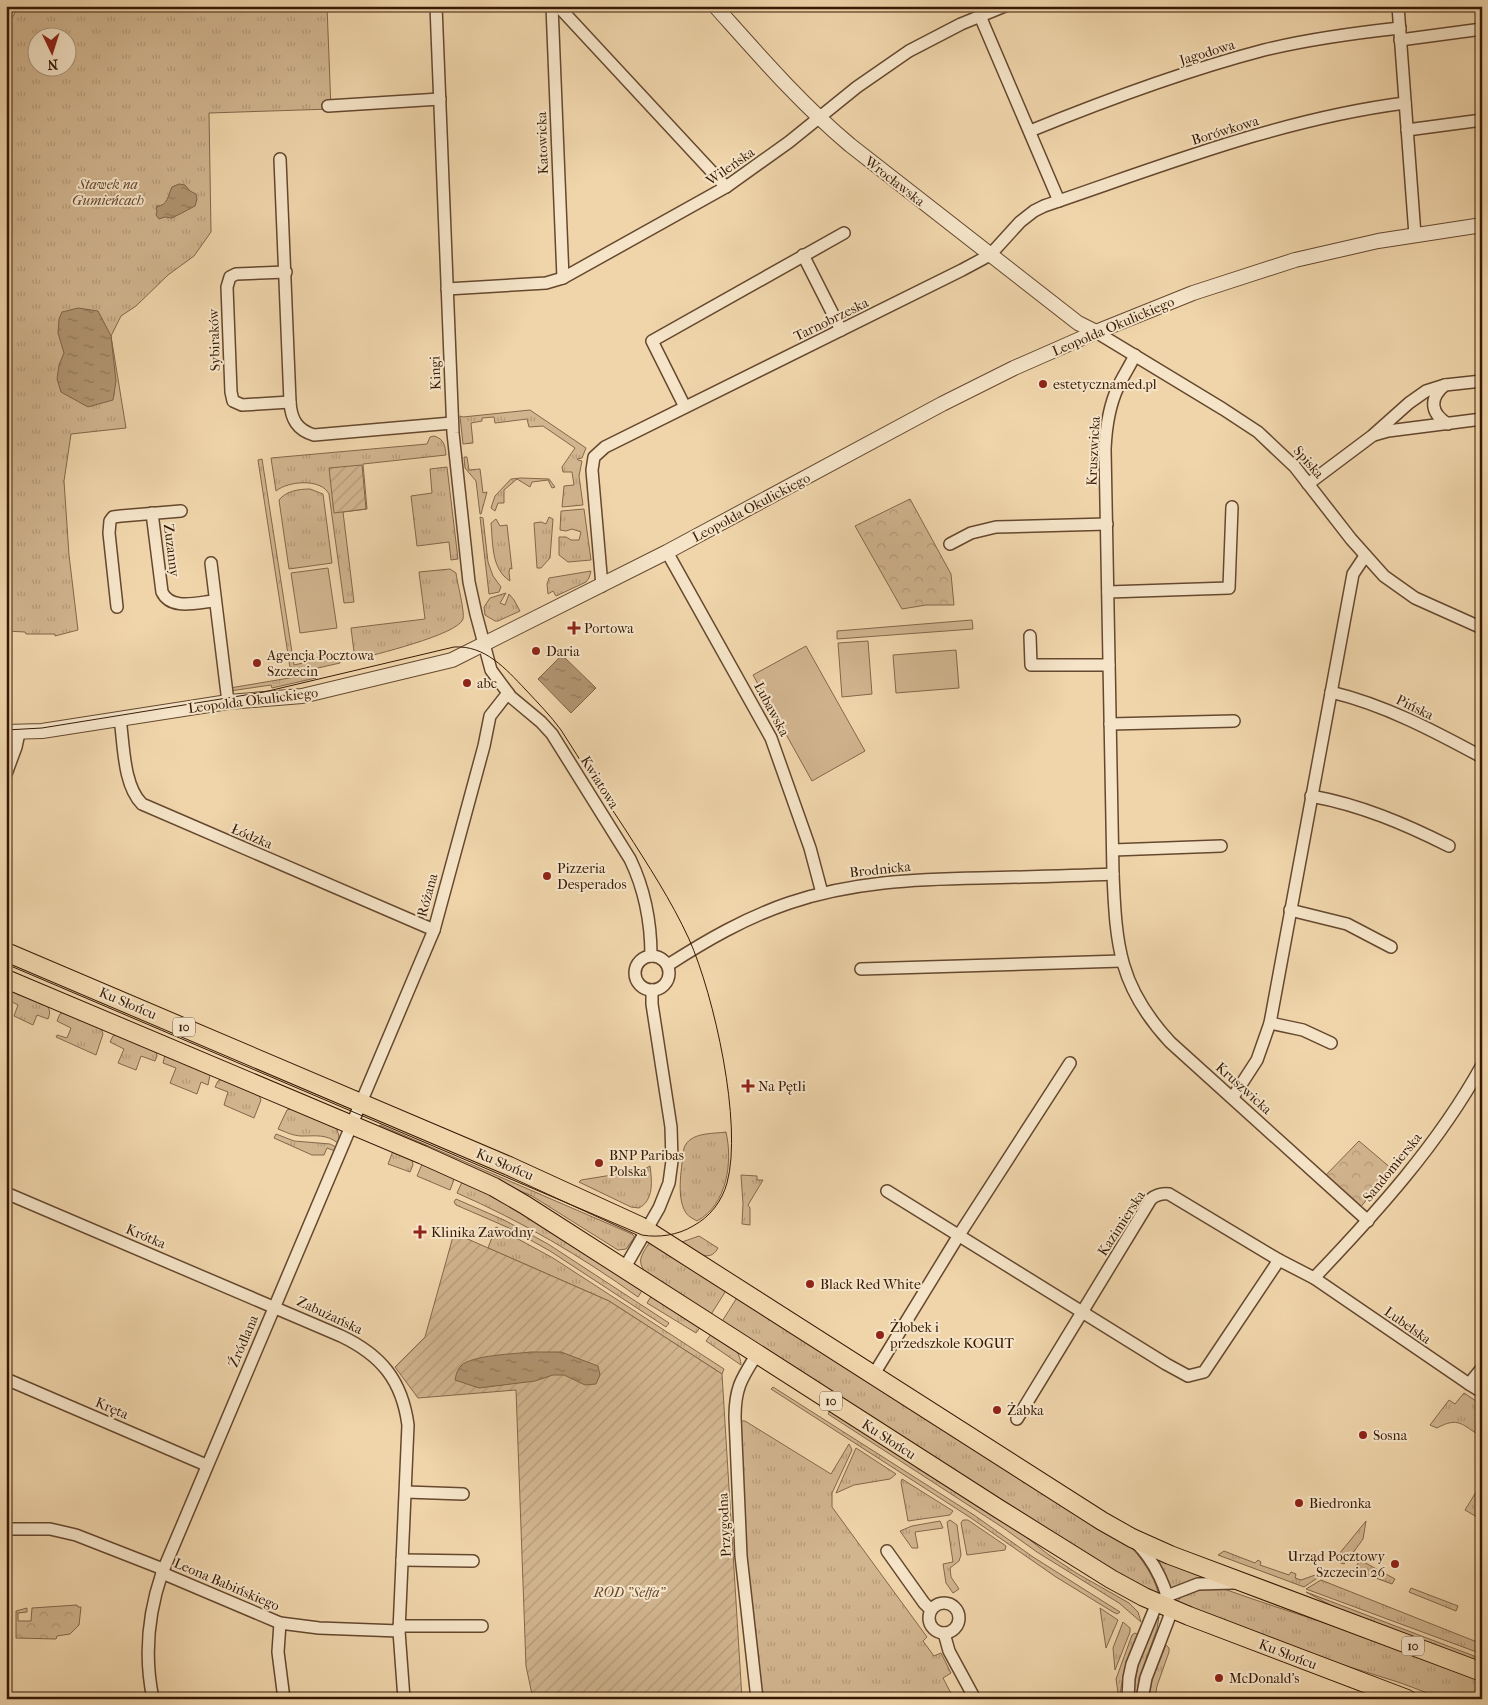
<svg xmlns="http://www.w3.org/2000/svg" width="1488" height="1705" viewBox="0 0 1488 1705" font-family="'IM FELL French Canon',serif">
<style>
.grass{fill:url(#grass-tufts);stroke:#84674a;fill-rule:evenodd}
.park{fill:url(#park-crowns);stroke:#84674a}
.garden{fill:url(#garden-furrows);stroke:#84674a}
.pitch{fill:#d1b58f;stroke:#84674a}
.water{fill:url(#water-ripples);stroke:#806346}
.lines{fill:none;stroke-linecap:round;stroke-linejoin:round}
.minor-casing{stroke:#65482e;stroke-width:14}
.tertiary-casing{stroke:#65482e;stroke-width:16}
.primary-casing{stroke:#371904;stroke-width:20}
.minor{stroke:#f5e4c8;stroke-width:11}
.tertiary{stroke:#f5e4c8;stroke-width:14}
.primary{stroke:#f0d5ab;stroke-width:18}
.tram{stroke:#371904;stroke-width:1}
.poi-dot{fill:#8f2418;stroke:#f5e4c8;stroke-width:2}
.labels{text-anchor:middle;stroke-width:4;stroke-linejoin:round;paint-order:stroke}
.shield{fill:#f5e4c8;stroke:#70563f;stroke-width:1}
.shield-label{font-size:12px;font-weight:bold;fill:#371904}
.street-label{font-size:14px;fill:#371904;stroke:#f5e4c8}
.park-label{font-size:14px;font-style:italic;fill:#65482e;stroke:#f5e4c8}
.poi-label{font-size:14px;fill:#371904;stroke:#f5e4c8;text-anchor:start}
</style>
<defs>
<pattern id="grass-tufts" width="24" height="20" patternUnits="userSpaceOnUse" patternTransform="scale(1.25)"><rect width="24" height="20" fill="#d1b58f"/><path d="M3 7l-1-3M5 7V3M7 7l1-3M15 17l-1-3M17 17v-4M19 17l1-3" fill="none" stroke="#b49b7a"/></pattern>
<pattern id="park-crowns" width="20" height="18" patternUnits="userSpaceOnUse" patternTransform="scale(1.25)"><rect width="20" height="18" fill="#d1b58f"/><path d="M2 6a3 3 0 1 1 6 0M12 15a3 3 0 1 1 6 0" fill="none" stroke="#b49b7a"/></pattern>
<pattern id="garden-furrows" width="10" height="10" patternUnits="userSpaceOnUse" patternTransform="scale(1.25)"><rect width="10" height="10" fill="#d1b58f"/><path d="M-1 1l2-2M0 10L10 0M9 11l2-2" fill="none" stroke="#b49b7a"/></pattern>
<pattern id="water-ripples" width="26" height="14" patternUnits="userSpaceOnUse" patternTransform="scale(1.25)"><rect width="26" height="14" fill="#b19572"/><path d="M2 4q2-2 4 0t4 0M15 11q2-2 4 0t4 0" fill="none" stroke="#91795b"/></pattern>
</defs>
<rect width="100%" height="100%" fill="#f0d5ab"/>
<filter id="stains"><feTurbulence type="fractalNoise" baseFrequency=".004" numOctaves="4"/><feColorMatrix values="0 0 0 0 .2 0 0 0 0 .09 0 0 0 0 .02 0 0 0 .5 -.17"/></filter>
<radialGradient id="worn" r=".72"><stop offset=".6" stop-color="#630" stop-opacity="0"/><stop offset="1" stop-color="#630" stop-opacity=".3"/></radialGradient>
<g class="grass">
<path d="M19,6h308l4,103 -122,4 2,119 -17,24 -26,19 -32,31 -15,10 -10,20 15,92 -55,6 -7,47 5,74 9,75 -23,6v-2h-29l-1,-2 -19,-1v-603zM38,38h30v30h-30z"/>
<polygon points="530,410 586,448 582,458 577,459 578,460 582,461 579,476 583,505 562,507 564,486 574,485 572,472 563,472 562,467 575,448 543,426 529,427 527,419 495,423 494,417 482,418 482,421 471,423 473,443 463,444 460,416 463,417"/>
<path d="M434,436c10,3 11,9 12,19l-83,9 4,45 -24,3 11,90 -10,1 -15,-109c-8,-16 -41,-13 -53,-3l-5,-33 156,-14 3,-7z"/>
<polygon points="464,457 467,457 469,470 480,469 483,493 487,492 481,514 480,514 476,481 465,468"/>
<path d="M262,459l32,206 9,-2 -1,-9c12,5 24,5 35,-2l3,11 -49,11 -33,-214z"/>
<polygon points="447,467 458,559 451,560 449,542 417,546 411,496 432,493 430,469"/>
<polygon points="521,478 549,479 555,487 552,488 548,480 532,482 530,487 517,479 504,490 504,503 498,503 495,511 491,508 495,496 511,479"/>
<path d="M310,489l13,5 9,69 -43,6 -10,-69c7,-9 20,-11 31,-11z"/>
<polygon points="584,509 591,560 568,562 559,555 559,537 566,537 571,540 579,540 581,532 572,529 566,531 560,530 561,511"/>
<polygon points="480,517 483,518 488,562 493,576 501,587 499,592 489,594"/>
<polygon points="549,517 553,519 550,558 541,568 537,568 534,523 541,522 546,524"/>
<path d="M496,519l4,7 7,-1 5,44 -2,-1 -1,4 1,9c-19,-12 -17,-38 -19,-58z"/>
<path d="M450,569l6,4c1,9 9,39 7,46 -5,16 -91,36 -108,41l-4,-32 74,-9 -6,-47z"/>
<polygon points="591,571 589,578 586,582 556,596 553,591 548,594 547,584 549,578"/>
<polygon points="506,593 500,603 505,605 509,594 514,600 520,611 498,621 495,621 485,615 484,607 490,598"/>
<polygon points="307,675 316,678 272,688 271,685 230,691 230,688"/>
<path d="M11,990c14,5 46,9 37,29l-11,-4 -4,10 -19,-9 4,-11 -12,-6 1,-8z"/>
<polygon points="63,1012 100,1025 103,1034 96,1055 56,1037 57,1035 67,1038 71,1028 57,1021 60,1014"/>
<polygon points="116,1034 156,1050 157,1056 155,1061 141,1056 136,1070 118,1063 124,1049 110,1042 113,1036"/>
<polygon points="165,1055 207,1070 210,1075 208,1085 201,1082 197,1094 170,1083 176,1068 163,1063"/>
<polygon points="222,1079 259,1095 261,1100 254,1118 224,1105 228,1092 215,1087 218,1081"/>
<path d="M296,1107l40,19 3,10 -1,7c-12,-9 -22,-7 -36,-7 -9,0 -16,-4 -24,-7l9,-19z"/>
<polygon points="380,1125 632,1234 634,1236 634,1238 626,1249 618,1250 532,1196 379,1129"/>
<path d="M726,1132c7,30 1,73 -29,89 -5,-3 -10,-5 -12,-10 -9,-15 -3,-46 -1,-63 6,-16 28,-14 42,-16z"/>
<polygon points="276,1134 294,1141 330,1144 336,1147 335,1151 327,1148 324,1155 312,1155 274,1138"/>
<polygon points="393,1151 412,1159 413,1165 410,1172 388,1164"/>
<polygon points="423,1162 455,1177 450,1190 417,1176"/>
<path d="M650,1166c2,15 4,34 -11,42l-8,-1 -52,-25 2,-2 62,-10z"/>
<polygon points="741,1175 757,1176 757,1180 763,1180 748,1205 750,1208 750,1225 742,1224 743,1204"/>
<path d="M463,1180l29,15 151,94 -5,8c-57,-41 -117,-76 -181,-104z"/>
<polygon points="456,1199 504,1220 548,1244 669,1323 666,1327 550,1251 509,1228 456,1205 454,1202"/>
<polygon points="496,1227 553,1258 724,1369 722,1374 609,1301 488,1248"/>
<path d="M699,1236l19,12c-9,17 -24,2 -36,-6z"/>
<path d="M652,1242l75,47 -17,27 -59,-38c-15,-15 -12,-19 -2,-35z"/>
<polygon points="652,1295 701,1326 696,1333 647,1303"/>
<path d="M738,1296l394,251c11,15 21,27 26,45l-2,2 -44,-21 -391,-250z"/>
<path d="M712,1333c13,8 28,14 29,32l-35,-24z"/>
<polygon points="773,1387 974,1515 1033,1557 1120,1612 1117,1614 1113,1612 1056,1577 971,1518 771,1389"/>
<path d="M1464,1393l18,12v32c-20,-12 -23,-21 -45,-9l-7,-3 19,-25 6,4z"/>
<polygon points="831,1410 1016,1529 1049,1555 1078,1574 1129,1603 1138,1612 1141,1622 1119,1603 1037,1552 1002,1527 828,1414"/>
<polygon points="735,1421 745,1421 831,1474 849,1444 852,1450 832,1493 832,1507 927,1637 923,1641 934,1656 941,1653 951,1673 943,1678 954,1699 757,1699"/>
<polygon points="856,1448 896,1474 890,1479 854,1485 836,1493"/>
<polygon points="902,1479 953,1511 950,1515 908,1521 901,1482"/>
<polygon points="1481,1484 1482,1484 1482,1520 1465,1510"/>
<polygon points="950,1520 957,1525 961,1555 959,1561 950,1568 951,1577 959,1589 953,1593 946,1583 943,1564 953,1562 947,1522"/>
<polygon points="963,1520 968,1520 1006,1546 1005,1550 967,1555 961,1523"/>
<polygon points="940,1521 943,1528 915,1532 918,1548 912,1548 900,1531 912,1526"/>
<polygon points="1366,1521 1363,1539 1347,1561 1344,1564 1338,1562 1335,1559"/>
<polygon points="1224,1551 1255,1563 1258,1560 1261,1562 1260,1565 1289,1575 1291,1572 1296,1574 1295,1578 1301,1580 1318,1574 1322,1575 1304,1587 1218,1555"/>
<polygon points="1153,1556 1210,1578 1169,1591"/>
<polygon points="1360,1560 1395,1579 1392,1584 1354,1570"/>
<polygon points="1321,1580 1482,1644 1482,1654 1306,1589"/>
<path d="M1216,1588l11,2c61,22 124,40 185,63 24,8 50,15 70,31v15h-39l-42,-16 -115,-36 -109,-45c7,-12 26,-13 39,-14z"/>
<polygon points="1411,1588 1458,1606 1456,1611 1409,1592"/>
<polygon points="1306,1592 1482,1659 1482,1664 1347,1614"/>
<polygon points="1100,1608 1118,1620 1106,1648"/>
<path d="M1159,1617l-2,12 -18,49 -3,21h-2c-1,-21 11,-67 25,-82z"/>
<polygon points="1123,1622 1130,1628 1130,1632 1115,1670 1113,1648"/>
<polygon points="1135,1633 1139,1635 1124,1672 1119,1699 1116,1679 1132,1635"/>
<polygon points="1166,1645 1169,1648 1169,1652 1157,1686 1155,1699 1149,1699 1152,1680"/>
</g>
<g class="park">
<polygon points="910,499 951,574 954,605 926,605 902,609 855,526"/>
<polygon points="1359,1141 1392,1169 1359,1209 1324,1177"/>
<polygon points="77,1605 78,1607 81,1607 79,1625 70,1634 57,1636 56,1639 16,1638 16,1611 27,1608 27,1612 18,1613 18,1621 31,1621 32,1608"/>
</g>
<g class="garden">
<polygon points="362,465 366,509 334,513 329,468"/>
<polygon points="454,1233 609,1301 722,1374 742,1699 533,1699 526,1666 516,1390 418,1398 395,1367 425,1337"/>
</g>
<g class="pitch">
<polygon points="328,568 337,628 300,633 291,573"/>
<polygon points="972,620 973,629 837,639 837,631"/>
<polygon points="868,641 872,694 842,697 838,643"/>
<polygon points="806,646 865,751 812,781 753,675"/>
<polygon points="956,650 959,688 896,693 893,655"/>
</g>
<g class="water">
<path d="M179,184l6,1 5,6 6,3 1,5 -2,7 -23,12 -7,-1 -6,2 -3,-4 1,-4 -1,-2 1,-3c11,0 11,-11 15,-19z"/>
<polygon points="78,308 98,311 111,336 116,381 113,400 88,407 61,392 57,379 59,365 64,353 58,333 59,319 62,312"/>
<polygon points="562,655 596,688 571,713 538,679"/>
<path d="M531,1352h30l37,14 2,9 -4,9 -11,1 -21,-10h-11l-18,6 -56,7 -24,-8c1,-5 2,-10 6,-14 10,-11 54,-12 70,-14z"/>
</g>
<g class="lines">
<defs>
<g id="minor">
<path d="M436,6l17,427 16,149 7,32 15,56 20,27 30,25 11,12 78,125c15,31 21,63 21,97"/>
<polyline points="552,6 563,278"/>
<polyline points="558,6 726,187"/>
<polyline points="1398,6 1415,235"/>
<polyline points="980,16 1059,201"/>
<polyline points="1400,40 1482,29"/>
<polyline points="328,106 440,99"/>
<polyline points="1407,130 1482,120"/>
<path d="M1030,131c76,-31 154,-60 234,-81 45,-11 90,-17 136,-22"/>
<path d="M280,159l10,243c1,17 7,28 24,33l138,-12"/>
<polyline points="803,255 841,330"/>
<polyline points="286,272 236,274 230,277 227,287 231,392 233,401 242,405 290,402"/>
<polyline points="447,289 546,283 563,278 726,187 789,142 857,87 909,51 961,24 1005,6"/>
<polyline points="1096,332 1223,409 1258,432 1295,467 1351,539 1384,576 1415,598 1482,628"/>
<path d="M1135,355c-5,11 -12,21 -17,32 -9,19 -12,40 -13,62l8,425c3,72 6,113 57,168l198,179"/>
<path d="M1445,385c-16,13 -15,28 3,39"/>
<polyline points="685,407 652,341 844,233"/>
<polyline points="1374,435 1388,431 1482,419"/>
<polyline points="1308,484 1372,436 1409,403 1426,391 1445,385 1482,381"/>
<path d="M152,513l10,79c9,19 36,10 53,9"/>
<polyline points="950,544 971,533 996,527 1107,524"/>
<polyline points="667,552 771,738 810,848 822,893"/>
<polyline points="211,563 228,702"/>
<path d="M602,586l-10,-116 2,-13 11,-10 357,-177 28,-15 30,-33 14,-11 10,-5c118,-40 236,-87 361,-103"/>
<polyline points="1108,592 1229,588 1232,507"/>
<polyline points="117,607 109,533 110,521 113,517 121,516 181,511"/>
<polyline points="1030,636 1031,665 1109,665"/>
<path d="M1331,692c54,13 103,39 151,65"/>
<path d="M120,719c4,26 3,66 22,85l292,126"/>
<polyline points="1110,724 1234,721"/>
<polyline points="6,774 16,747 19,733"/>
<path d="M1311,796c50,9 94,28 138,50"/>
<polyline points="1113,850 1221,846"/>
<polyline points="1290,910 1347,924 1391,947"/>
<circle cx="652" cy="973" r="17"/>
<path d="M668,965c39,-25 77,-47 121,-62 62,-21 126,-24 191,-25 45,-1 89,-2 133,-4"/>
<polyline points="861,969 1122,961"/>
<polyline points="1270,1023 1303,1030 1331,1043"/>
<polyline points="1233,1097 1257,1060 1270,1023 1353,574 1365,556"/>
<polyline points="887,1191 1166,1364 1188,1376 1204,1372 1279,1260 1314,1278 1469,1384 1482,1368"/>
<path d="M6,1193l335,143c40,19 61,44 67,89l-9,206 5,68"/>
<polyline points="624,1269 659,1208 669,1183 672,1161 671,1127 652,1004 652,990"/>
<path d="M1314,1278c62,-65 124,-133 168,-213"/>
<path d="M757,1354c-15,24 -22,33 -22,63l6,139 16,143"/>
<polyline points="874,1374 959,1235 1070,1063"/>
<polyline points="6,1379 206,1465"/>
<polyline points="1469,1384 1482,1392"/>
<path d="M1017,1419l134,-220c6,-5 11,-6 18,-5l110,66"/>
<polyline points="406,1492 463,1494"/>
<polyline points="6,1529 50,1529 76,1535 163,1569"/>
<path d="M1135,1542c18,16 37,52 34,76l-23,60 -4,21"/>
<polyline points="887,1551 924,1603 931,1610"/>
<polyline points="402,1560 473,1561"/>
<polyline points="162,1573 280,1623 319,1628 399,1631"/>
<circle cx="944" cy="1618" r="15"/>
<polyline points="280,1623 278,1652 284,1699"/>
<polyline points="399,1626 482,1626"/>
<polyline points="944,1633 949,1651 975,1699"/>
<path d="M153,1699c-9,-43 -5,-85 9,-126l272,-643 50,-184 6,-30 18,-23"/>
<polyline points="1128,1699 1129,1678 1132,1664 1157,1603 1167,1596 1198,1584 1234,1583"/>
</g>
<g id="tertiary">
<path d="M715,6c43,48 85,97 135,139l228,178 18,9"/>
<polyline points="6,732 42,731 228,702 302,696 452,660 667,552 942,404 1014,368 1096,332 1193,293 1295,260 1378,241 1482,225"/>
</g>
<g id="primary">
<polyline points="6,952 509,1166 640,1226 1102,1521 1132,1538 1170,1555 1482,1672"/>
<polyline points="6,979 423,1155 494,1187 525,1205 999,1509 1111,1579 1144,1597 1189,1616 1407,1699"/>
</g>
</defs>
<use href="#minor" class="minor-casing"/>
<use href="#tertiary" class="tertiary-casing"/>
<use href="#primary" class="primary-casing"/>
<use href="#minor" class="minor"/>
<use href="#tertiary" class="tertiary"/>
<use href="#primary" class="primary"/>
<path class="tram" d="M6,730l36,-2 222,-36 190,-45c31,-2 52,22 71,42 13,14 25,26 36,41 21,33 42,66 64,99 23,36 46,71 64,110 25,56 54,185 38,244 -5,18 -17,34 -34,43 -15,9 -34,12 -51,9l-636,-271"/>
</g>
<g class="poi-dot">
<circle cx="1043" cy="384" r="5"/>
<path d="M571.5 620.5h5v5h5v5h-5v5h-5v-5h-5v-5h5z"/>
<circle cx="536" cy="651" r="5"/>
<circle cx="257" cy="663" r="5"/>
<circle cx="467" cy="683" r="5"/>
<circle cx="547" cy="876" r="5"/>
<path d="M745.5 1078.5h5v5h5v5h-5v5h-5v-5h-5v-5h5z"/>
<circle cx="599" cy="1163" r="5"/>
<path d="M417.5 1224.5h5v5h5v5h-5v5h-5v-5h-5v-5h5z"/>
<circle cx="810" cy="1284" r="5"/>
<circle cx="880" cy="1335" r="5"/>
<circle cx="997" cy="1410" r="5"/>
<circle cx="1363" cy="1435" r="5"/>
<circle cx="1299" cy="1503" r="5"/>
<circle cx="1395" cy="1564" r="5"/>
<circle cx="1219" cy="1678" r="5"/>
</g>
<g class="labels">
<g class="shield">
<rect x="173" y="1017.5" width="22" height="19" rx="4"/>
<rect x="820" y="1391.5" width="22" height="19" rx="4"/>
<rect x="1402" y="1636.5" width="22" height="19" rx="4"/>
</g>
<g class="shield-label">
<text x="184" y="1031">10</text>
<text x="831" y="1405">10</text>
<text x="1413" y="1650">10</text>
</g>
<g class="street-label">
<text transform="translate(1207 52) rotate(-17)" y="5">Jagodowa</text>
<text transform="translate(1225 130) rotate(-17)" y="5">Borówkowa</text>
<text transform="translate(542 143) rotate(-92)" y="5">Katowicka</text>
<text transform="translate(730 166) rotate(-35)" y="5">Wileńska</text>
<text transform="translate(895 181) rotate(38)" y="5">Wrocławska</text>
<text transform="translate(831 319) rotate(-26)" y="5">Tarnobrzeska</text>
<text transform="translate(1113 326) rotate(-23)" y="5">Leopolda Okulickiego</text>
<text transform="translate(214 340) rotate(-92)" y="5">Sybiraków</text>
<text transform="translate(435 373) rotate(-92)" y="5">Kingi</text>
<text transform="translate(1093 451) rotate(-87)" y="5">Kruszwicka</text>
<text transform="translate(1309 462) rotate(49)" y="5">Spiska</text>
<text transform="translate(751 507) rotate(-28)" y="5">Leopolda Okulickiego</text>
<text transform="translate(172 550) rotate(83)" y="5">Zuzanny</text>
<text transform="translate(253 700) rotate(-7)" y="5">Leopolda Okulickiego</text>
<text transform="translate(1415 707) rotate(26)" y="5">Pińska</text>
<text transform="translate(772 709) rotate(62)" y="5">Lubawska</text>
<text transform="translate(600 782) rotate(58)" y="5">Kwiatowa</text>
<text transform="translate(252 836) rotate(23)" y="5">Łódzka</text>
<text transform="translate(880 869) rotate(-6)" y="5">Brodnicka</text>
<text transform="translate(427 895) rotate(-75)" y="5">Różana</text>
<text transform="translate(128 1003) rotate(23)" y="5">Ku Słońcu</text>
<text transform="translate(1244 1088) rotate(42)" y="5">Kruszwicka</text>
<text transform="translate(505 1164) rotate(23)" y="5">Ku Słońcu</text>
<text transform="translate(1392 1167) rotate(-51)" y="5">Sandomierska</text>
<text transform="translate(1121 1223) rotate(-57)" y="5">Kazimierska</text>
<text transform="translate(146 1236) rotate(23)" y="5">Krótka</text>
<text transform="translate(330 1315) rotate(25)" y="5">Zabużańska</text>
<text transform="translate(1408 1325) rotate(35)" y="5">Lubelska</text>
<text transform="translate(243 1341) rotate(-67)" y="5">Źródlana</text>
<text transform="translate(112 1408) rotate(23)" y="5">Kręta</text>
<text transform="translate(889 1439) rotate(33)" y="5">Ku Słońcu</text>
<text transform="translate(724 1525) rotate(-93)" y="5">Przygodna</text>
<text transform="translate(227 1584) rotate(23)" y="5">Leona Babińskiego</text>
<text transform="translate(1288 1654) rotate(21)" y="5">Ku Słońcu</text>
</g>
<g class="park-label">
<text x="108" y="189">Stawek na<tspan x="108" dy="16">Gumieńcach</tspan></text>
<text x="629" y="1597">ROD "Selfa"</text>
</g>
<g class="poi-label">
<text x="1053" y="389">estetycznamed.pl</text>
<text x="584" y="633">Portowa</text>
<text x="546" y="656">Daria</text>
<text x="267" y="660">Agencja Pocztowa<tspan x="267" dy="16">Szczecin</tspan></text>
<text x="477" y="688">abc</text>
<text x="557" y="873">Pizzeria<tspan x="557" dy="16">Desperados</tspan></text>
<text x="758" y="1091">Na Pętli</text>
<text x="609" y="1160">BNP Paribas<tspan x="609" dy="16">Polska</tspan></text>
<text x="431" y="1237">Klinika Zawodny</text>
<text x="820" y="1289">Black Red White</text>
<text x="890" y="1332">Żłobek i<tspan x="890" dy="16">przedszkole KOGUT</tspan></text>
<text x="1007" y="1415">Żabka</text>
<text x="1373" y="1440">Sosna</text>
<text x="1309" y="1508">Biedronka</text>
<text x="1385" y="1561" text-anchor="end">Urząd Pocztowy<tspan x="1385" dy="16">Szczecin 26</tspan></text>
<text x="1229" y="1683">McDonald's</text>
</g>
</g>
<rect width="1488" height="1705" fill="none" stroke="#f0d5ab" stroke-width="25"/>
<rect x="8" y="8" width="1473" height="1690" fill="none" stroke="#371904" stroke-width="2.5"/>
<rect x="12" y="12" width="1463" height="1680" fill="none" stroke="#371904"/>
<g transform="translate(52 52) rotate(176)"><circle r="24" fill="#f5e4c8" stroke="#a9937a"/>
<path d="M0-4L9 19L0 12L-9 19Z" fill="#8f2418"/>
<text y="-8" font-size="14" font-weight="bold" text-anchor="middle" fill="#371904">N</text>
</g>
<rect width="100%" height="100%" filter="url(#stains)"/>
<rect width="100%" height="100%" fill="url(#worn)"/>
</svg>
